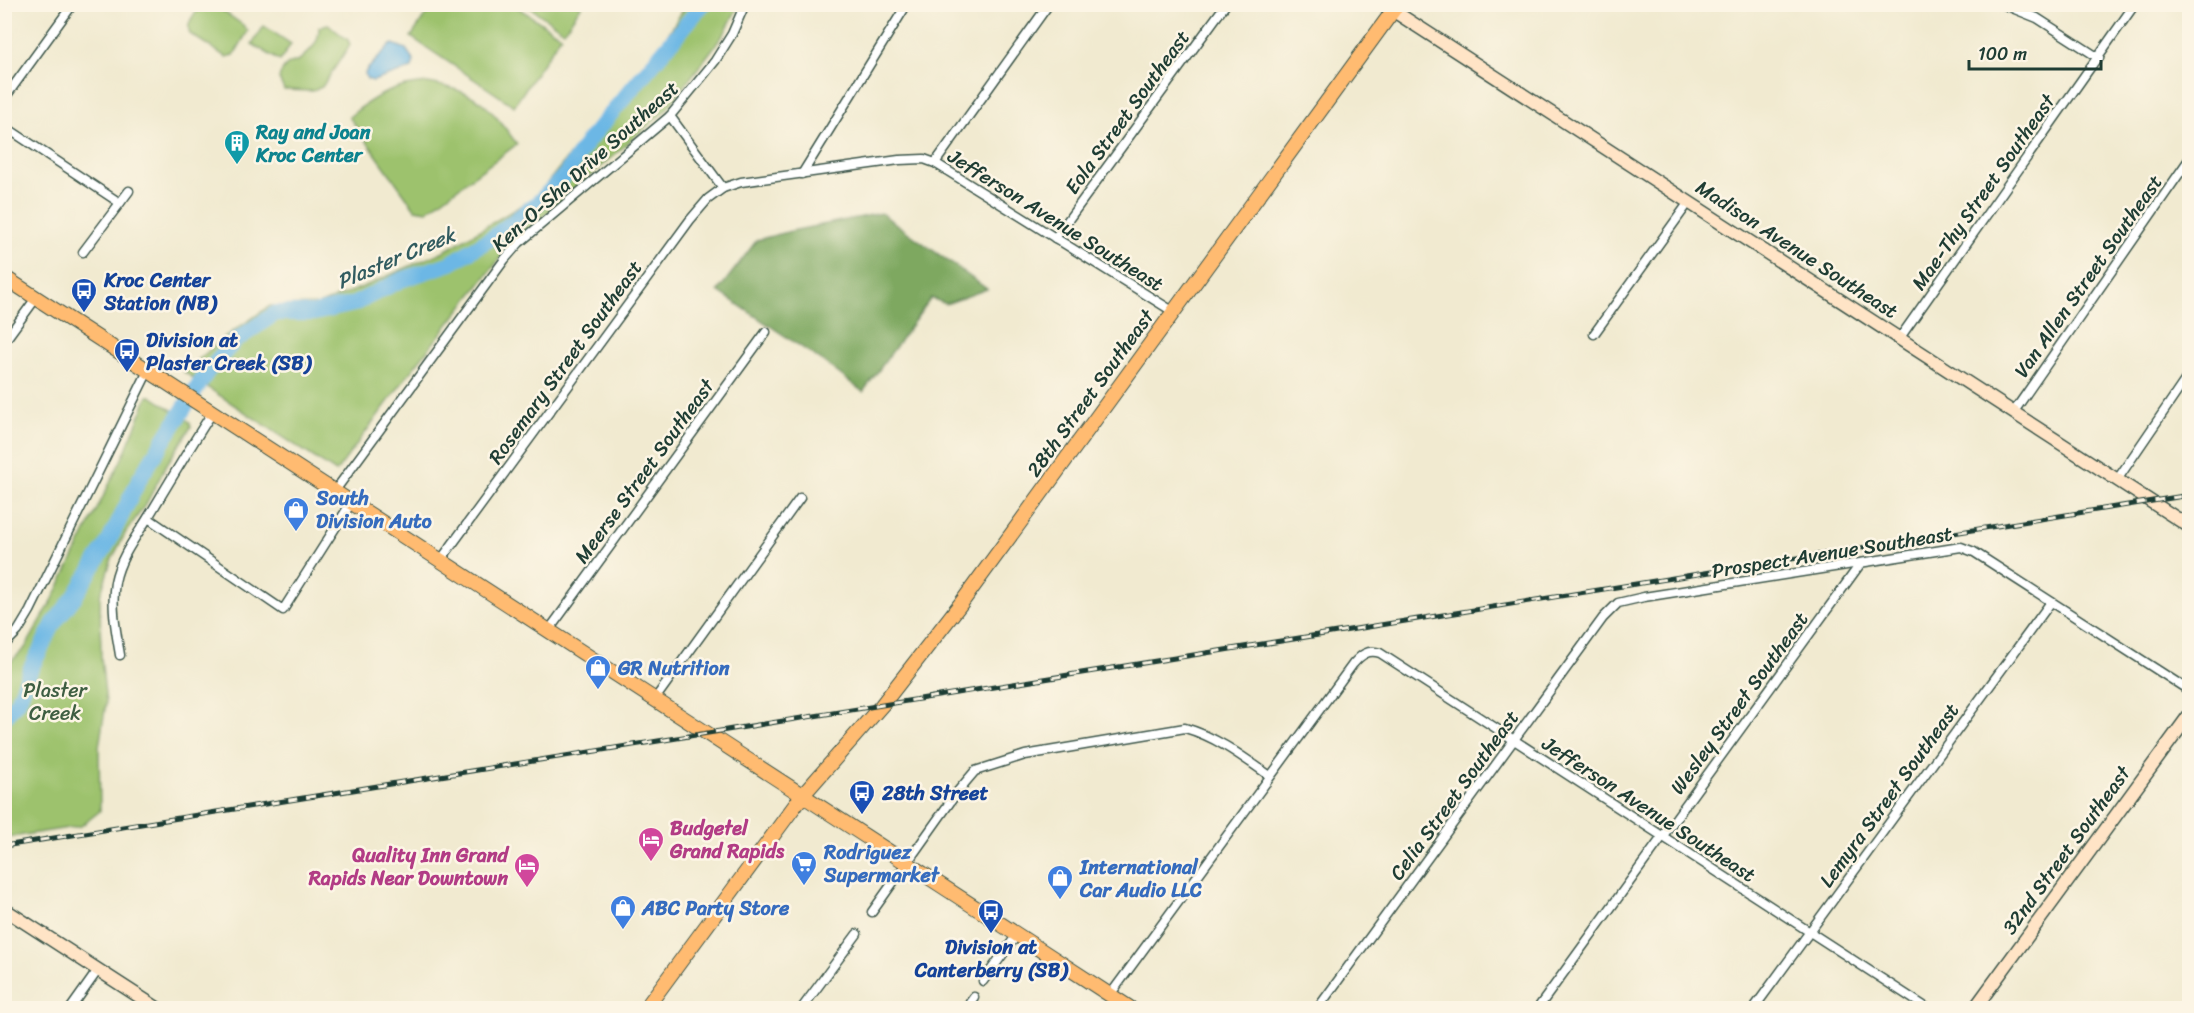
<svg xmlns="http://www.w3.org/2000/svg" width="2194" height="1013" viewBox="0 0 2194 1013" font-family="Sriracha,sans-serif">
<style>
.green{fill:#9dc26d;stroke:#5e8050;stroke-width:1.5}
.forest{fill:#7ea860;stroke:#4e724a;stroke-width:1.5}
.water{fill:#6cb7e5;stroke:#467a8c;stroke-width:1.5}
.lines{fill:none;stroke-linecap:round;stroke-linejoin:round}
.river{stroke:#6cb7e5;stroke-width:16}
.street-casing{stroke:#3e574b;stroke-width:11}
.secondary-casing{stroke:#3e574b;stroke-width:15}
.primary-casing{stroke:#3e574b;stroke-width:16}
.street{stroke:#fff;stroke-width:8}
.secondary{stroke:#ffe4c6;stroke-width:12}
.primary{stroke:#ffbb71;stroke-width:14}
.rail-casing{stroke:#1f3d34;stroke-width:5}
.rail{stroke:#fcf5e5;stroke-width:3;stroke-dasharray:9;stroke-linecap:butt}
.labels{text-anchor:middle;stroke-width:5;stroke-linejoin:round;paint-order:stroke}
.street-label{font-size:20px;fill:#1f3d34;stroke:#fcf5e5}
.culture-label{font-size:20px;font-weight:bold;fill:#0d838f;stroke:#fcf5e5;text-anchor:start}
.transit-label{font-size:20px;font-weight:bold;fill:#164399;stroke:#fcf5e5;text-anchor:start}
.shop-label{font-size:20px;font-weight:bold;fill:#366cbe;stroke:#fcf5e5;text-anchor:start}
.park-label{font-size:20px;fill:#3e5e42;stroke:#fcf5e5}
.hotel-label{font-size:20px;font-weight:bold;fill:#b23c85;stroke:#fcf5e5;text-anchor:start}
.water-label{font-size:21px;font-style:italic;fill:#325c60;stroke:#fcf5e5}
</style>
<rect width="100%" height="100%" fill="#fcf5e5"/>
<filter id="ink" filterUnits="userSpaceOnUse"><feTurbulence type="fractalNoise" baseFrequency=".0167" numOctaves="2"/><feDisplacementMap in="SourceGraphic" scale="12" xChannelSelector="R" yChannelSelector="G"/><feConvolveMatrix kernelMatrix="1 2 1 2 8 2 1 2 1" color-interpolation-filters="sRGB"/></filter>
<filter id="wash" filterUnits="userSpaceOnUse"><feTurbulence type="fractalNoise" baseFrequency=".008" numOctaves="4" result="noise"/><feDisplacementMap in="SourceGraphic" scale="24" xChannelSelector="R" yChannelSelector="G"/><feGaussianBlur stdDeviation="1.35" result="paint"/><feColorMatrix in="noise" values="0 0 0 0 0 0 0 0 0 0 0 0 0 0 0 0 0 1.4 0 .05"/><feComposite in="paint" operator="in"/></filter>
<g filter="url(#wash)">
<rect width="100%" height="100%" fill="#f1ead0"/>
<g class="green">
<path d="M213,4l30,21 5,6 -14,24 -8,2 -36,-23c-5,-11 5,-20 11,-29z"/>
<polygon points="433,4 514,5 561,36 514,106 411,37"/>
<polygon points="526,5 582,4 582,5 564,31"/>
<polygon points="686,5 739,5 724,34 666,110 531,227 502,256 408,375 336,472 184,372 226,336 270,306 318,305 370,284 446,250 536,197 605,111 661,46"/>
<path d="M327,24l21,16 2,5 -28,42 -9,4 -29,-1 -5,-11c2,-9 9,-18 18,-17 12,-11 22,-16 22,-35z"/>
<polygon points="264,26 291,44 280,61 252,44"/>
<path d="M428,83c52,9 59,21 89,61l-90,67 -12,-2 -66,-92c26,-22 46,-32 79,-34z"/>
<polygon points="148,396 151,396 190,422 191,427 167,464 146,504 126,532 111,561 100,596 101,657 106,703 99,747 100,811 81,826 5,838 5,667 25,648 53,599 124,454"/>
</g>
<polygon class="forest" points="881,213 987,289 946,304 931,298 863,392 825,363 718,291 757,240 791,231"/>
<polygon class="water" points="393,44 406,49 414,61 412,68 373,81 367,79 365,74 366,71 389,46"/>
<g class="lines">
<polyline class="river" points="4,718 19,699 31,668 54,623 75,596 109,541 140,478 207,372 235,341 276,313 314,313 354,304 401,280 451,263 493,237 540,201 565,175 588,141 703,4"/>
</g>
</g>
<g filter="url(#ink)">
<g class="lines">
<defs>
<g id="street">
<polyline points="2002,4 2037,18 2099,58"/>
<polyline points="4,99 73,4"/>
<polyline points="670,116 723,188"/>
<polyline points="4,126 120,203"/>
<polyline points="935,163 1049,4"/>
<polyline points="802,174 907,4"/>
<polyline points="1055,238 1226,4"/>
<polyline points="83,252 129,191"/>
<polyline points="1594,334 1689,202"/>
<polyline points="1899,339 2135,4"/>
<polyline points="4,342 36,298"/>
<polyline points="2013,413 2190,158"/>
<polyline points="2117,480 2190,373"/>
<polyline points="334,492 505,259 519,243 670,116 715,61 732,34 745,4"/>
<polyline points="148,518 283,610 351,503"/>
<polyline points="440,561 690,220 708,199 723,188 741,182 899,160 924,159 935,163 1174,312"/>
<polyline points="549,630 766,332"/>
<polyline points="4,645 18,631 30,611 148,371"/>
<path d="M120,655c-4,-24 -9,-48 -5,-73 5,-25 21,-45 34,-66 21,-35 41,-69 63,-103"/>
<polyline points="655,699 800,498"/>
<path d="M872,912l86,-121 17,-20 50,-16 160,-27c32,9 58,29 85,48"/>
<polyline points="983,981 1017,935"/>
<path d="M1110,995l243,-331c8,-9 15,-15 27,-11l547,355"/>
<polyline points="71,1008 98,970"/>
<polyline points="802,1008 857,934"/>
<polyline points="966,1008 974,997"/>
<polyline points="1318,1008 1603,618 1618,603 1644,597 1961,547 1974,552 2190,691"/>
<polyline points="1538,1008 1861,563"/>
<polyline points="1754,1008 2051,602"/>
</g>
<g id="secondary">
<polyline points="1383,4 2190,527"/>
<polyline points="4,909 157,1008"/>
<polyline points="1975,1008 2190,714"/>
</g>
<g id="primary">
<polyline points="4,277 1130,1008"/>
<polyline points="646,1008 802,796 882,705 962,602 1398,4"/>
</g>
</defs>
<use href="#street" class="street-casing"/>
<use href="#secondary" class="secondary-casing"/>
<use href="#primary" class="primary-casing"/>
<use href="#street" class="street"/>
<use href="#secondary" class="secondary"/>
<use href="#primary" class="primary"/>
<defs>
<polyline id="rail" points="4,846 2190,495"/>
</defs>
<use href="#rail" class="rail-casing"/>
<use href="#rail" class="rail"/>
</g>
</g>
<defs>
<symbol id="building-pin" viewBox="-11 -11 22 30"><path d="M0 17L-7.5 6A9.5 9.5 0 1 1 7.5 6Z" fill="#0f9aa8" stroke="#fcf5e5"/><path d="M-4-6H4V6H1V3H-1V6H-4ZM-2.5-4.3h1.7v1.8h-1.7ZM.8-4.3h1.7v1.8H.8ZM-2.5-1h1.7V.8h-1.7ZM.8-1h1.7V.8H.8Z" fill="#fff"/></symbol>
<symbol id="bus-pin" viewBox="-11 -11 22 30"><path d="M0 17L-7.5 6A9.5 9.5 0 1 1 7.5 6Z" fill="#1a4fb4" stroke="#fcf5e5"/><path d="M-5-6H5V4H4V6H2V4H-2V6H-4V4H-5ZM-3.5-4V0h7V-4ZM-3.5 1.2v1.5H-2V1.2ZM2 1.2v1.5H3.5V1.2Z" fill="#fff"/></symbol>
<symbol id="shop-pin" viewBox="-11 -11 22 30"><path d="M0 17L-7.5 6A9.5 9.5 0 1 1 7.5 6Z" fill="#3f7fe0" stroke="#fcf5e5"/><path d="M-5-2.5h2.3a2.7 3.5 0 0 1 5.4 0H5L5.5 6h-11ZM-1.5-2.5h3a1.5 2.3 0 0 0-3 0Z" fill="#fff"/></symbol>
<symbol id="hotel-pin" viewBox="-11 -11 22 30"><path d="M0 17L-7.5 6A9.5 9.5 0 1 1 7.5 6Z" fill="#d1479c" stroke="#fcf5e5"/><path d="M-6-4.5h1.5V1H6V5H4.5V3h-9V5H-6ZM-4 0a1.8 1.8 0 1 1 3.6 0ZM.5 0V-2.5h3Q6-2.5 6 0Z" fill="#fff"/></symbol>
<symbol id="supermarket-pin" viewBox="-11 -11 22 30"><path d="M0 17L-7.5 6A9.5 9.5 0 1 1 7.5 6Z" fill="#3f7fe0" stroke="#fcf5e5"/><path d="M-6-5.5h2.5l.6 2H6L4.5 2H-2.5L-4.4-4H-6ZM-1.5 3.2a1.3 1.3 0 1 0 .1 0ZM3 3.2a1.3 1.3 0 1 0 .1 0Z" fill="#fff"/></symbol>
</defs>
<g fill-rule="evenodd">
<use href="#building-pin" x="222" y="128" width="30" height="40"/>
<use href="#bus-pin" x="69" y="276" width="30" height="40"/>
<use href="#bus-pin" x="112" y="336" width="30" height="40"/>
<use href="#shop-pin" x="281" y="495" width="30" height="40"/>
<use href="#shop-pin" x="583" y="653" width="30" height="40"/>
<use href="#bus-pin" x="847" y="778" width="30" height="40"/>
<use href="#hotel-pin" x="636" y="825" width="30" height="40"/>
<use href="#supermarket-pin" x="789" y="849" width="30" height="40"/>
<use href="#hotel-pin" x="512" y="851" width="30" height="40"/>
<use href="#shop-pin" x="1045" y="863" width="30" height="40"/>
<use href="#shop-pin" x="608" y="893" width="30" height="40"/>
<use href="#bus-pin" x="976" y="897" width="30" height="40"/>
</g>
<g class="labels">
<g class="street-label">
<text transform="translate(1127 112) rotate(-54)" y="7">Eola Street Southeast</text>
<text transform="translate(585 166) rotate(-42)" y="7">Ken-O-Sha Drive Southeast</text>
<text transform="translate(1983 192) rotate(-55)" y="7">Mae-Thy Street Southeast</text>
<text transform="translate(1056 220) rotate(32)" y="7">Jefferson Avenue Southeast</text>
<text transform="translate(1797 249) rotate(33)" y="7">Madison Avenue Southeast</text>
<text transform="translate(2088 276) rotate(-55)" y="7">Van Allen Street Southeast</text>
<text transform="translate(565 362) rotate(-54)" y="7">Rosemary Street Southeast</text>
<text transform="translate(1090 393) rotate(-54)" y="7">28th Street Southeast</text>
<text transform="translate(644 471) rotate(-54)" y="7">Meerse Street Southeast</text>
<text transform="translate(1832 552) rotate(-9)" y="7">Prospect Avenue Southeast</text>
<text transform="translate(1739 703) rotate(-54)" y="7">Wesley Street Southeast</text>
<text transform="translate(1454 795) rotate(-54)" y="7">Celia Street Southeast</text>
<text transform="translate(1889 795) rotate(-54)" y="7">Lemyra Street Southeast</text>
<text transform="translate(1649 809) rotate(33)" y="7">Jefferson Avenue Southeast</text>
<text transform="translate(2066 850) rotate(-54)" y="7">32nd Street Southeast</text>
</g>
<g class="culture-label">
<text x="256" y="139">Ray and Joan<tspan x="256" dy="23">Kroc Center</tspan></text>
</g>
<g class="transit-label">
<text x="104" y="287">Kroc Center<tspan x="104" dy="23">Station (NB)</tspan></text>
<text x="146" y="347">Division at<tspan x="146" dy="23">Plaster Creek (SB)</tspan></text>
<text x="882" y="800">28th Street</text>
<text x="991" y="954" text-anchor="middle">Division at<tspan x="991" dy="23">Canterberry (SB)</tspan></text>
</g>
<g class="shop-label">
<text x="316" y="505">South<tspan x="316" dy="23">Division Auto</tspan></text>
<text x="618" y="675">GR Nutrition</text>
<text x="824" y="859">Rodriguez<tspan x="824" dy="23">Supermarket</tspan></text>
<text x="1080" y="874">International<tspan x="1080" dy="23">Car Audio LLC</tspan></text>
<text x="642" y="915">ABC Party Store</text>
</g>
<g class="park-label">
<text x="55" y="697">Plaster<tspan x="55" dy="23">Creek</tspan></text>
</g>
<g class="hotel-label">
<text x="670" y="835">Budgetel<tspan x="670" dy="23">Grand Rapids</tspan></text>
<text x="508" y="862" text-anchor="end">Quality Inn Grand<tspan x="508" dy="23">Rapids Near Downtown</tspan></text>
</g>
<g class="water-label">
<text transform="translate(396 258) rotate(-23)" y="7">Plaster Creek</text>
</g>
</g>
<rect width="2194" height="1013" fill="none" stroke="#fcf5e5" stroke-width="24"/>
<path d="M1969 60v9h132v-9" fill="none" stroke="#1f3d34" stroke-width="3"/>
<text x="1978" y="60" font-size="18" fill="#1f3d34" stroke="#fcf5e5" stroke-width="4.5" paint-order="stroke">100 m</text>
</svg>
